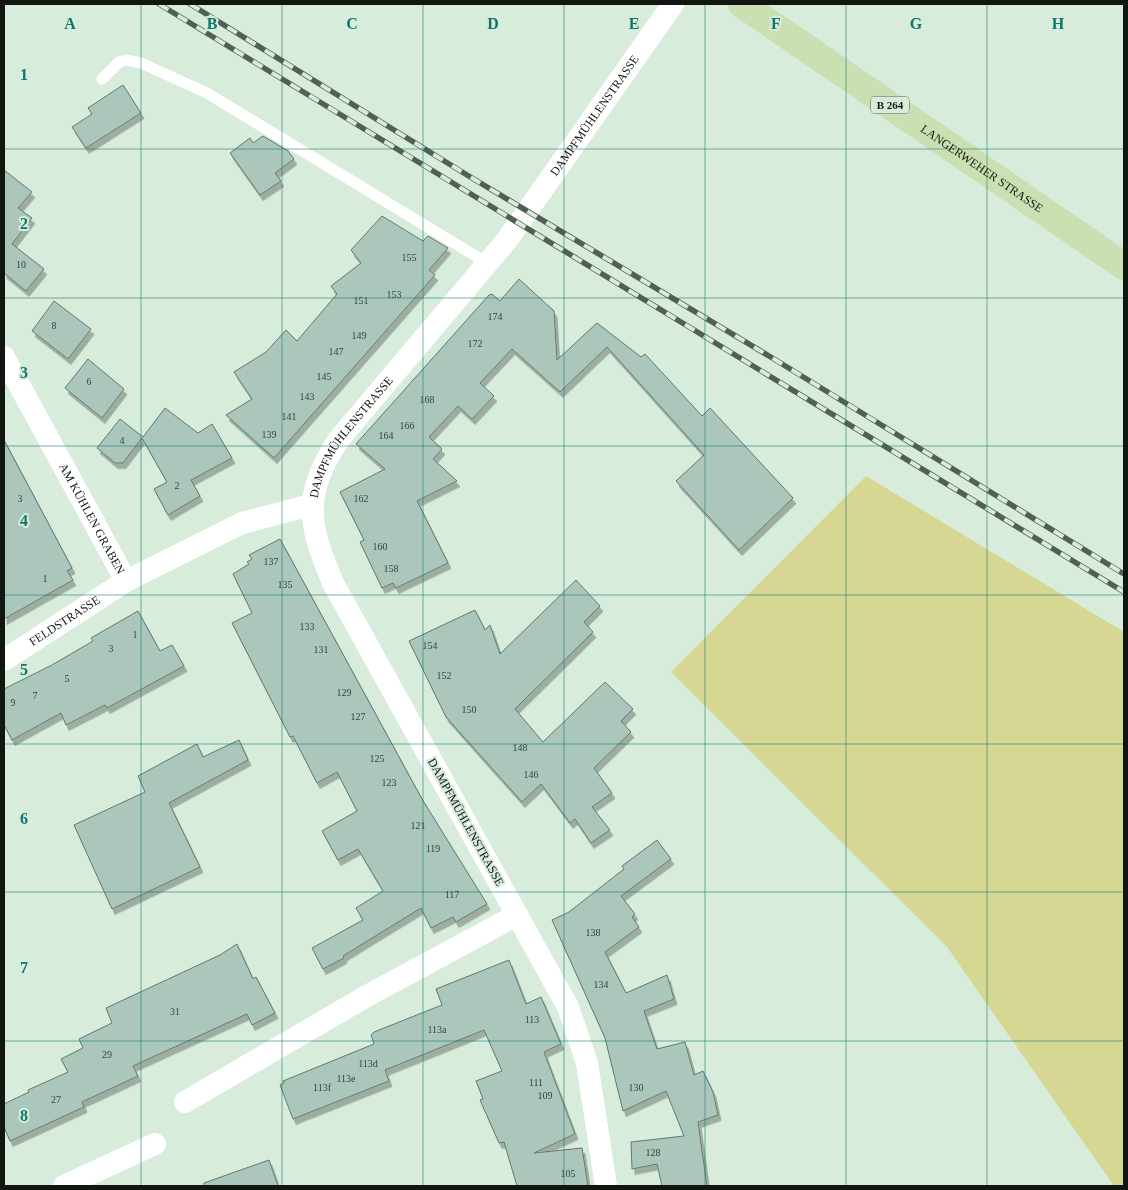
<svg xmlns="http://www.w3.org/2000/svg" width="1128" height="1190" viewBox="0 0 1128 1190" font-family="Georgia,serif">
<style>
.green{fill:#d6d793}
.building{fill:#abc6bb;stroke:#61796f;filter:url(#shadow)}
.lines{fill:none;stroke-linecap:round;stroke-linejoin:round}
.lane{stroke:#fff;stroke-width:11}
.street{stroke:#fff;stroke-width:22}
.primary{stroke:#cadfb2;stroke-width:28}
.rail-casing{stroke:#535f54;stroke-width:5.5}
.rail{stroke:#d7ecda;stroke-width:4;stroke-dasharray:11;stroke-linecap:butt}
.grid{fill:none;stroke:#0f766e;stroke-width:1;stroke-opacity:0.55}
.labels{text-anchor:middle;stroke-width:4;stroke-linejoin:round;paint-order:stroke}
.number-label{font-size:10px;fill:#37433c}
.shield{fill:#d7ecda;stroke:#4c574d;stroke-width:1}
.shield-label{font-size:11px;font-weight:bold;fill:#101711}
.street-label{font-size:12px;fill:#101711;stroke:#d7ecda}
.grid-label{font-size:16px;text-anchor:middle;font-weight:bold;fill:#0f766e;stroke:#d7ecda;stroke-width:4;stroke-linejoin:round;paint-order:stroke}
</style>
<defs>
<filter id="shadow"><feDropShadow dx="3" dy="5.5" stdDeviation="0" flood-color="#0004"/></filter>
</defs>
<rect width="100%" height="100%" fill="#d7ecda"/>
<polygon class="green" points="866,476 1124,632 1124,1186 1114,1186 947,947 671,672"/>
<g class="building">
<polygon points="123,85 141,113 86,148 72,127 92,114 88,108"/>
<polygon points="263,136 288,151 294,159 275,173 281,181 260,195 230,153 250,138 253,143"/>
<polygon points="4,170 32,192 18,208 32,218 12,244 44,269 26,291 4,273"/>
<polygon points="382,216 423,241 428,236 448,248 429,270 435,275 274,458 226,415 252,399 234,372 266,352 286,330 297,341 337,294 331,286 361,263 351,250"/>
<polygon points="519,279 554,311 557,360 597,323 641,357 645,354 702,416 710,408 793,498 739,550 676,481 704,455 607,347 560,392 512,349 480,383 494,396 472,419 458,406 429,437 442,449 433,459 457,481 417,501 448,563 396,588 393,583 382,588 360,542 364,540 340,492 385,469 356,444 489,295 492,294 500,301"/>
<polygon points="54,301 91,329 68,359 32,331"/>
<polygon points="88,359 124,389 102,418 65,388"/>
<polygon points="165,408 198,433 212,424 232,458 191,480 200,496 168,515 154,489 167,482 142,438 123,463 115,463 97,448 120,419 143,437"/>
<polygon points="4,440 72,568 67,571 73,580 4,619"/>
<polygon points="280,539 422,799 487,904 456,922 453,917 431,928 421,908 343,956 344,958 323,969 312,948 363,920 356,908 383,891 358,849 338,860 322,831 357,811 337,772 317,783 293,736 290,737 232,623 252,613 233,574 249,564 247,562 252,559 249,555"/>
<polygon points="576,580 600,606 584,622 593,632 515,709 543,742 605,682 633,709 621,721 631,732 594,768 612,793 592,807 610,830 591,843 575,819 570,823 541,784 522,802 446,717 409,641 475,610 485,630 490,625 500,654"/>
<polygon points="138,611 160,651 172,645 184,666 107,708 105,705 66,725 61,713 12,740 4,725 4,689 52,665 93,641 91,638"/>
<polygon points="239,740 248,760 169,803 200,867 112,909 74,825 145,792 138,776 197,744 203,757"/>
<polygon points="657,840 671,859 621,896 635,914 632,917 639,927 605,952 626,993 667,975 674,999 644,1011 657,1049 685,1042 694,1075 703,1071 713,1092 718,1115 698,1122 707,1186 662,1186 657,1164 632,1169 631,1142 684,1136 666,1091 623,1111 605,1038 552,920 569,912 624,869 622,866"/>
<polygon points="237,944 253,979 256,977 275,1013 252,1025 247,1014 133,1066 138,1076 82,1102 84,1107 10,1141 4,1127 4,1104 29,1092 28,1090 68,1072 61,1059 83,1048 79,1039 112,1023 106,1008 220,955"/>
<polygon points="509,960 526,1004 541,997 561,1044 544,1052 575,1134 534,1153 582,1148 588,1186 517,1186 504,1142 499,1143 480,1100 483,1099 476,1081 502,1071 484,1030 385,1070 389,1081 293,1119 280,1085 284,1083 283,1081 374,1044 371,1035 374,1032 442,1005 436,989"/>
<polygon points="269,1160 278,1186 204,1186 204,1183"/>
</g>
<g class="lines">
<polyline class="lane" points="102,79 119,62 126,60 141,63 207,93 487,263"/>
<g class="street">
<path id="s1" d="M4,357l122,224 116,-58 69,-18"/>
<path id="s2" d="M4,660l122,-79"/>
<polyline points="185,1102 365,997 517,915"/>
<polyline points="64,1186 155,1144"/>
<path id="s3" d="M606,1186l-19,-123 -19,-56 -235,-424c-25,-60 -31,-87 6,-144l168,-199 166,-236"/>
</g>
<path class="primary" id="s4" d="M742,4l382,262"/>
<defs>
<g id="rail">
<polyline points="159,4 1124,592"/>
<polyline points="190,4 467,175 774,359 1124,574"/>
</g>
</defs>
<use href="#rail" class="rail-casing"/>
<use href="#rail" class="rail"/>
</g>
<path class="grid" d="M141,4v1182M282,4v1182M423,4v1182M564,4v1182M705,4v1182M846,4v1182M987,4v1182M4,149h1120M4,298h1120M4,446h1120M4,595h1120M4,744h1120M4,892h1120M4,1041h1120"/>
<g class="labels">
<g class="number-label">
<text x="409" y="261">155</text>
<text x="21" y="268">10</text>
<text x="394" y="298">153</text>
<text x="361" y="304">151</text>
<text x="495" y="320">174</text>
<text x="54" y="329">8</text>
<text x="359" y="339">149</text>
<text x="475" y="347">172</text>
<text x="336" y="355">147</text>
<text x="324" y="380">145</text>
<text x="89" y="385">6</text>
<text x="307" y="400">143</text>
<text x="427" y="403">168</text>
<text x="289" y="420">141</text>
<text x="407" y="429">166</text>
<text x="269" y="438">139</text>
<text x="386" y="439">164</text>
<text x="122" y="444">4</text>
<text x="177" y="489">2</text>
<text x="20" y="502">3</text>
<text x="361" y="502">162</text>
<text x="380" y="550">160</text>
<text x="271" y="565">137</text>
<text x="391" y="572">158</text>
<text x="45" y="582">1</text>
<text x="285" y="588">135</text>
<text x="307" y="630">133</text>
<text x="135" y="638">1</text>
<text x="430" y="649">154</text>
<text x="111" y="652">3</text>
<text x="321" y="653">131</text>
<text x="444" y="679">152</text>
<text x="67" y="682">5</text>
<text x="344" y="696">129</text>
<text x="35" y="699">7</text>
<text x="13" y="706">9</text>
<text x="469" y="713">150</text>
<text x="358" y="720">127</text>
<text x="520" y="751">148</text>
<text x="377" y="762">125</text>
<text x="531" y="778">146</text>
<text x="389" y="786">123</text>
<text x="418" y="829">121</text>
<text x="433" y="852">119</text>
<text x="452" y="898">117</text>
<text x="593" y="936">138</text>
<text x="601" y="988">134</text>
<text x="175" y="1015">31</text>
<text x="532" y="1023">113</text>
<text x="437" y="1033">113a</text>
<text x="107" y="1058">29</text>
<text x="368" y="1067">113d</text>
<text x="346" y="1082">113e</text>
<text x="536" y="1086">111</text>
<text x="322" y="1091">113f</text>
<text x="636" y="1091">130</text>
<text x="545" y="1099">109</text>
<text x="56" y="1103">27</text>
<text x="653" y="1156">128</text>
<text x="568" y="1177">105</text>
</g>
<rect class="shield" x="871" y="96.5" width="38" height="17" rx="4"/>
<g class="shield-label">
<text x="890" y="109">B 264</text>
</g>
<g class="street-label">
<text dy="4" stroke="none"><textPath href="#s3" startOffset="1234">DAMPFMÜHLENSTRASSE</textPath></text>
<text dy="4" stroke="none"><textPath href="#s4" startOffset="291">LANGERWEHER STRASSE</textPath></text>
<text dy="4" stroke="none"><textPath href="#s3" startOffset="829">DAMPFMÜHLENSTRASSE</textPath></text>
<text dy="4" stroke="none"><textPath href="#s1" startOffset="184">AM KÜHLEN GRABEN</textPath></text>
<text dy="4" stroke="none"><textPath href="#s2" startOffset="72">FELDSTRASSE</textPath></text>
<text transform="translate(466 822) rotate(61)" y="4">DAMPFMÜHLENSTRASSE</text>
</g>
</g>
<g class="grid-label">
<text x="70" y="29">A</text>
<text x="212" y="29">B</text>
<text x="352" y="29">C</text>
<text x="493" y="29">D</text>
<text x="634" y="29">E</text>
<text x="776" y="29">F</text>
<text x="916" y="29">G</text>
<text x="1058" y="29">H</text>
<text x="24" y="80">1</text>
<text x="24" y="229">2</text>
<text x="24" y="378">3</text>
<text x="24" y="526">4</text>
<text x="24" y="675">5</text>
<text x="24" y="824">6</text>
<text x="24" y="973">7</text>
<text x="24" y="1121">8</text>
</g>
<rect width="1128" height="1190" fill="none" stroke="#101711" stroke-width="10"/>
</svg>
